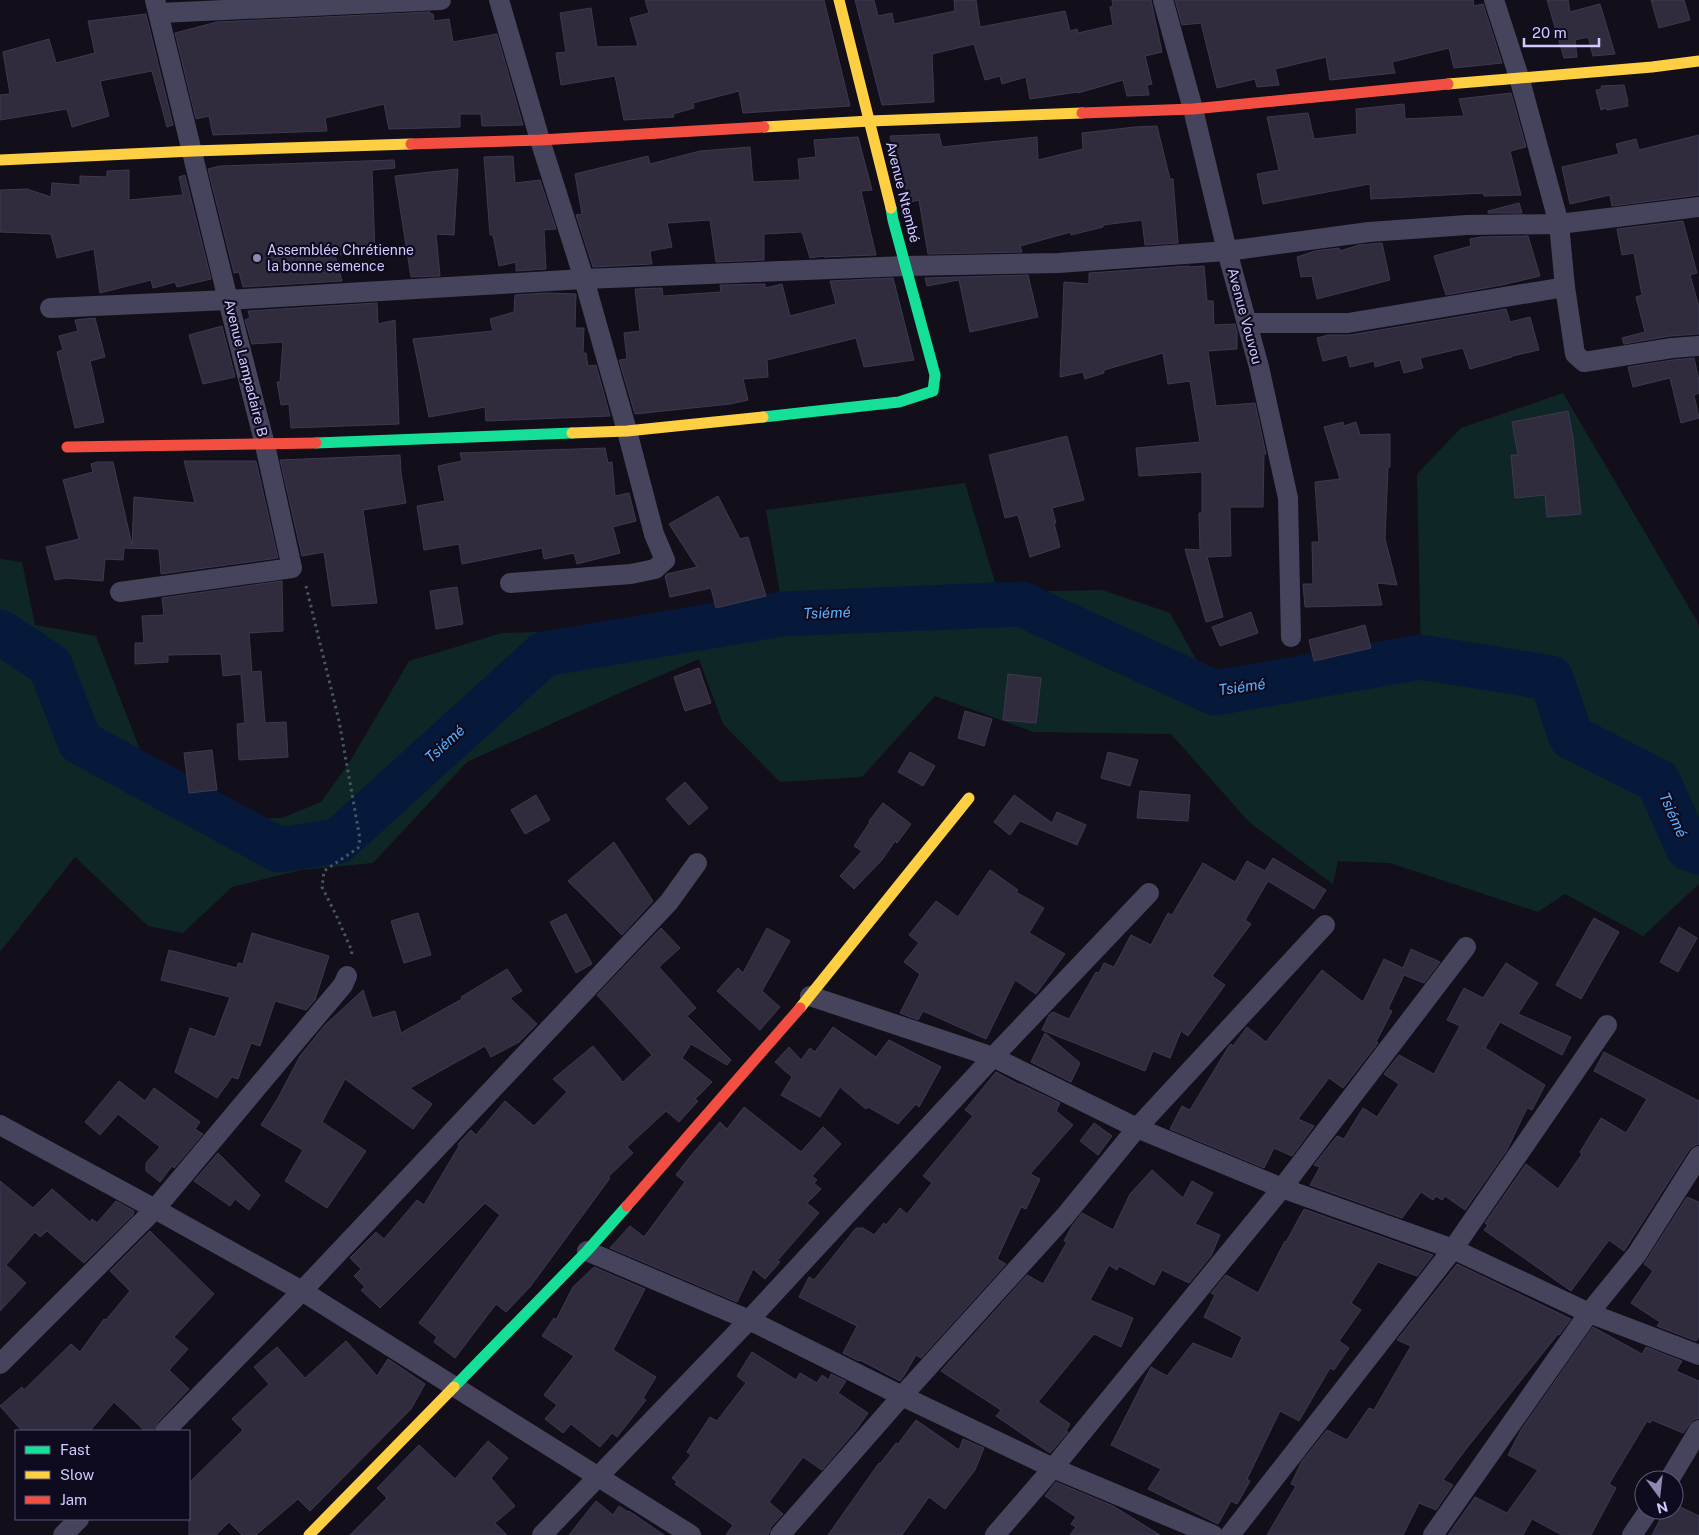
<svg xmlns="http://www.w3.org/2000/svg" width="1699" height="1535" viewBox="0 0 1699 1535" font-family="'Public Sans',sans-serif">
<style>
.green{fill:#0f2627}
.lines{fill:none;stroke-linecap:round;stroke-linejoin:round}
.river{stroke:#07193a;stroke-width:45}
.building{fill:#302c3e;stroke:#3d3950}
.path{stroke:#485766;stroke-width:3;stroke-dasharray:2.5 4;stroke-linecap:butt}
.street{stroke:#45445c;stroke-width:20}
.fast{stroke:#16e098;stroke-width:11}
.slow{stroke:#ffcf43;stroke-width:11}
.jam{stroke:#f24e42;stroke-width:11}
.poi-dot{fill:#8e89af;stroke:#0f0b1f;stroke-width:2}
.labels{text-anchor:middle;stroke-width:4.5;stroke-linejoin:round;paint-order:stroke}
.street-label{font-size:14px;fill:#d0caff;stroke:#0f0b1f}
.poi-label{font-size:14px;fill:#d0caff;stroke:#0f0b1f;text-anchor:start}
.water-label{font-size:15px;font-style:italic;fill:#58b1ff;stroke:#0f0b1f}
</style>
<rect width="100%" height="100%" fill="#120f1a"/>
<polygon class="green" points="1563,393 1697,621 1699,628 1699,884 1643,936 1565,894 1538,912 1390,863 1338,861 1333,884 1250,823 1171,734 1034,732 935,696 862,777 780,782 723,724 699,659 615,695 467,762 373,863 301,870 232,887 183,933 148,926 75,857 0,952 0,559 22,562 35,625 96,636 152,781 221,819 282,818 321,802 349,763 409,661 502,633 580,631 782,606 766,510 965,483 998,592 1102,590 1170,613 1215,693 1421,657 1417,474 1461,428"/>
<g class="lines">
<polyline class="river" points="0,632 50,665 80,742 279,850 338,841 544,654 781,614 1021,604 1215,693 1421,657 1551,678 1571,737 1658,781 1688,848 1699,852"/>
</g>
<g class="building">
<polygon points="645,0 824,0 850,106 743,113 739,91 693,103 694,108 673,114 674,117 624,120 615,76 561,85 556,53 566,52 560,13 591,8 597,47 638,46 630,18 649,13"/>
<polygon points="855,0 874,0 878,16 892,13 894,24 955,11 954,0 976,0 980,27 1065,11 1070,31 1077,29 1078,33 1113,25 1110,7 1113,6 1112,0 1151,0 1162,52 1145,56 1152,84 1147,85 1149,95 1127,96 1123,80 1078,93 1078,92 1030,99 1026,77 1002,84 1000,76 985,80 974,44 932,54 934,102 882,105"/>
<polygon points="1175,0 1473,0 1474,6 1483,4 1502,63 1454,68 1449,48 1392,62 1395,73 1330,80 1326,57 1275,69 1279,85 1257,87 1255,79 1217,88 1201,23 1182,25"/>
<polygon points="1547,0 1568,0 1570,12 1600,4 1615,54 1593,56 1588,37 1575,40 1577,57 1564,58"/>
<polygon points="1651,0 1684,0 1690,20 1659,28"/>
<polygon points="430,12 430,14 433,14 434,21 449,19 453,42 497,34 523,125 482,126 481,114 460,114 460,127 389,129 384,104 325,118 327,131 213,135 209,116 196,119 175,33 217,22"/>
<polygon points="146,14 173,125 167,127 152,71 100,81 109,116 72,127 67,109 0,120 0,95 10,94 3,52 49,39 56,63 95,53 88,21"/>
<polygon points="1624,85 1628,102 1627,102 1628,106 1607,110 1606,108 1601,110 1596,90 1602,89 1601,86"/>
<polygon points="1511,93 1526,147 1510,151 1521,195 1484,196 1483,193 1371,199 1370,184 1263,204 1257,174 1279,170 1267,117 1308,113 1314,139 1357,134 1356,109 1404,104 1405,119 1464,116 1459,99"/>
<polygon points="1157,126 1170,179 1173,179 1178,243 1145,245 1142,220 1103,225 1103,227 1071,235 1071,232 1020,246 1022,252 928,254 919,200 910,202 905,187 903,187 890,136 939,134 942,147 1037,137 1038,160 1083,149 1082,133 1135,127"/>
<polygon points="1699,135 1699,195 1612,206 1610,195 1570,204 1562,167 1619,154 1616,144 1636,139 1639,150"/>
<polygon points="858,137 872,190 861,191 876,255 824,257 823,256 810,258 802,232 764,234 764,260 716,262 710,220 667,223 672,247 650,251 652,264 593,267 576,215 582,214 575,174 648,156 650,164 700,151 750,147 753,182 800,180 798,159 816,157 814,140"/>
<polygon points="513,156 515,183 540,180 556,229 544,230 546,269 516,271 516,262 499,266 493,235 490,235 484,157"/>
<polygon points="394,160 395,168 372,170 375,253 335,255 342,281 243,287 239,272 234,273 208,169 220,166"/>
<polygon points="458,169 454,235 436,234 440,276 411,277 395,176"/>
<polygon points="129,170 129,200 183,195 179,177 185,175 211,279 177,287 175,282 153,288 151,280 100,293 94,249 57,258 51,234 0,232 0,190 27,189 51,197 52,183 80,185 80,176 107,177 107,171"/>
<polygon points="1519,203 1522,213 1488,213 1488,211"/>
<polygon points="1683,221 1697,273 1690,275 1699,307 1699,334 1670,336 1624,344 1622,338 1645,332 1636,297 1642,295 1634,253 1622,255 1617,229"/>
<polygon points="1528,236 1540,276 1502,285 1446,295 1434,256 1471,246 1470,239 1481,237"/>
<polygon points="1382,243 1390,280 1317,299 1312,276 1301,277 1297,257 1315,251 1339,248 1340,251 1359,245"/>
<polygon points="1189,266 1189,267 1204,266 1207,301 1213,301 1214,325 1235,324 1237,332 1237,349 1208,351 1216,406 1255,403 1266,454 1264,454 1263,507 1230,507 1231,556 1207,557 1223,617 1206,622 1185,549 1200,550 1199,513 1202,513 1202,472 1139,476 1136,448 1200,442 1190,381 1168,384 1163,353 1104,370 1104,373 1085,379 1083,372 1060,377 1064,282 1089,284 1089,273"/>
<polygon points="1028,275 1038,317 970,332 959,280 927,286 925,278"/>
<polygon points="893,278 914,360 864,367 856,338 767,360 768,377 743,379 748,400 730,404 635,414 619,360 627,359 624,333 640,331 635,289 662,288 663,296 721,292 720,285 765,284 765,288 782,284 790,316 836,304 830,281"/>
<polygon points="547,293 576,294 575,328 584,328 583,353 586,353 588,366 596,365 610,416 486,421 485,407 429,417 413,339 493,331 490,319 514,312 515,295"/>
<polygon points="377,303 378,324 395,320 399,424 291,428 289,404 281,405 277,382 280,382 283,342 252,344 245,320 250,318 248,311"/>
<polygon points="1506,309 1510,322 1530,317 1539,350 1512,356 1512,357 1470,369 1463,348 1420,358 1423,368 1404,373 1400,360 1375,367 1374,361 1350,367 1347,355 1323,361 1317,338 1328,335 1350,335"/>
<polygon points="95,318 105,357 90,361 104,422 75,428 57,352 63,350 59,336 78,331 75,320"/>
<polygon points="222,326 235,377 203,384 189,335"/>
<polygon points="1694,358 1699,380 1699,393 1694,395 1699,418 1681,423 1670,378 1633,387 1628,367 1673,360"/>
<polygon points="1568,411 1573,438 1581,514 1547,517 1545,495 1515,498 1511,455 1518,455 1512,422"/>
<polygon points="1343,422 1344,426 1356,422 1360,435 1390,434 1390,467 1388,467 1385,539 1397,585 1377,583 1382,605 1305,607 1303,584 1313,584 1312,542 1319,542 1315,482 1340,479 1324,427"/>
<polygon points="1067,436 1084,500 1052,508 1056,523 1054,523 1060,547 1030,557 1018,515 1005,518 989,455"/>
<polygon points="605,448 608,463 612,462 615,496 629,493 636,521 613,527 620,553 577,564 574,553 544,559 542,548 462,564 459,544 424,550 417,506 445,501 438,466 462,461 460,453"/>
<polygon points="400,455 401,473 406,503 363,510 377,603 332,606 324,552 302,556 280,460"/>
<polygon points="184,461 256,461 278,558 161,574 159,549 124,548 123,560 105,559 103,581 66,578 55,580 46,547 79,539 63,480 93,472 91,464 97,462 113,462 132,545 134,497 195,503"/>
<polygon points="718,496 740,539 748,537 766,596 716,608 711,588 670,597 665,576 667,574 697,567 669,524"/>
<polygon points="282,581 283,631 249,633 252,672 261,671 265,723 286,722 288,757 239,760 237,724 245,723 241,674 223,676 221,654 168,655 168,662 135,664 135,643 144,643 142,616 164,615 162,598"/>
<polygon points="457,587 463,624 436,629 430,591"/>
<polygon points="1251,612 1258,633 1220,646 1212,627"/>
<polygon points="1365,625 1371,648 1314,661 1309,640"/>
<polygon points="699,668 711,703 685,711 674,677"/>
<polygon points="1008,674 1041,678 1036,723 1003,720"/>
<polygon points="965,711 992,719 984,746 958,738"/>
<polygon points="212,750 217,790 189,793 184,753"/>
<polygon points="910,752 935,766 923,786 898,772"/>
<polygon points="1108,752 1138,760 1130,786 1101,778"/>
<polygon points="685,782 708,808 689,825 666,799"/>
<polygon points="1140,791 1190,795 1188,821 1137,818"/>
<polygon points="536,795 550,820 525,834 511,810"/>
<polygon points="1014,795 1052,823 1057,812 1086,825 1077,845 1020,821 1010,835 994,822"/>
<polygon points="883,803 911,824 897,843 895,841 882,860 854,889 840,876 862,851 854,846 870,822 869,821"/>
<polygon points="614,842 653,901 622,935 568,881"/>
<polygon points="1273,858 1326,890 1314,909 1268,881 1245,920 1251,924 1212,976 1225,985 1188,1036 1181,1031 1170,1058 1153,1051 1145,1071 1042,1030 1049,1015 1053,1012 1069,1019 1096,972 1099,973 1104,963 1114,967 1131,935 1151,945 1168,913 1172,915 1203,863 1235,882 1247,861 1265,871"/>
<polygon points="990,870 1018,890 1016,892 1044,908 1029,933 1065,954 1036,994 1015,980 986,1039 923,1011 918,1020 900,1013 920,974 904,962 919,943 909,935 936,901 958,917"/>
<polygon points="418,913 431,955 404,963 391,921"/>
<polygon points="566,914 592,964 576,973 550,922"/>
<polygon points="1594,918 1619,932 1581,999 1556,985"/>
<polygon points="1679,927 1697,938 1678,972 1660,962"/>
<polygon points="661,928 680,948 659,967 696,1008 687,1016 731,1060 727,1065 691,1044 682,1058 712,1082 695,1099 698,1101 679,1122 666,1111 627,1147 633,1153 608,1177 610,1178 530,1287 506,1312 496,1304 455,1358 434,1342 437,1337 419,1323 500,1215 485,1203 380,1308 361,1290 365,1287 354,1276 361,1269 350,1258 376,1232 384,1239 417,1200 424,1205 459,1146 458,1144 471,1130 476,1135 505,1101 534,1126 567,1092 553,1079 593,1046 623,1082 652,1055 597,995"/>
<polygon points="767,928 790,941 762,991 780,1007 760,1030 717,991 738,968 743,973"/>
<polygon points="252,933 329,956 315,1000 306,1010 275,1001 260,1046 251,1043 238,1079 232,1077 217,1098 175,1072 190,1028 215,1037 230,997 161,980 169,950 237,968 238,963 243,964"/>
<polygon points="1411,949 1440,962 1424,983 1404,975 1388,1009 1392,1011 1376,1042 1378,1043 1343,1088 1329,1078 1298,1119 1314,1126 1292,1156 1274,1148 1264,1168 1170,1129 1182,1106 1190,1110 1229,1046 1231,1044 1233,1046 1247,1027 1266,1042 1322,970 1363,1002 1384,959 1403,968"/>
<polygon points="1506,963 1538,983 1518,1014 1571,1037 1562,1055 1500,1022 1485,1048 1545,1085 1532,1110 1527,1108 1507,1150 1465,1210 1445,1196 1442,1200 1436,1196 1433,1200 1421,1192 1402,1218 1310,1185 1320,1167 1314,1165 1337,1136 1344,1139 1363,1108 1377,1117 1399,1084 1384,1074 1399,1055 1434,1074 1460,1026 1447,1020 1464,988 1483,998"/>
<polygon points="507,969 522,991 510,998 537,1024 519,1042 491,1057 485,1046 410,1088 432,1104 413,1129 345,1079 322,1122 366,1151 327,1208 285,1181 303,1150 261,1125 278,1098 300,1056 325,1025 363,990 372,1018 395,1011 401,1033 462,999 461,997"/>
<polygon points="833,1027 876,1057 889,1040 941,1067 919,1107 916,1104 898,1124 868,1107 866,1109 840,1087 820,1117 781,1095 792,1077 775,1062 789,1047 801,1060 810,1048 815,1052"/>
<polygon points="1045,1033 1080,1063 1071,1082 1031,1062"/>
<polygon points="1604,1052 1699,1101 1699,1144 1693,1146 1689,1150 1624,1251 1609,1240 1571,1291 1484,1230 1488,1225 1485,1223 1526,1164 1558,1189 1582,1154 1580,1152 1601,1118 1626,1133 1647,1099 1594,1071"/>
<polygon points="996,1072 1020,1085 1020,1084 1060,1103 1056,1111 1073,1125 1030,1174 1040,1179 1026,1209 1021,1207 997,1259 1006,1264 921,1358 916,1355 905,1374 900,1381 860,1360 859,1361 843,1353 857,1326 799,1297 809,1277 814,1280 856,1228 863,1228 874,1235 884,1223 886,1225 900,1208 907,1214 932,1183 923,1176 973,1116 965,1110"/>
<polygon points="119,1081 145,1101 154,1088 200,1122 195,1129 203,1134 174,1168 172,1166 160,1182 146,1171 146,1163 160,1147 118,1114 100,1135 85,1122"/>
<polygon points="744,1107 801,1152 823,1127 841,1144 812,1176 817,1180 814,1183 821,1189 807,1203 819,1213 777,1261 780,1262 765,1279 753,1269 737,1302 610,1248 630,1226 644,1237 685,1182 676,1175 689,1158 720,1122 727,1129"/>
<polygon points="1094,1123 1112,1136 1098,1155 1080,1141"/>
<polygon points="218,1153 260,1195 249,1210 235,1199 230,1206 194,1181"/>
<polygon points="1152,1170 1183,1198 1192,1181 1213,1193 1195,1224 1220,1235 1211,1256 1189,1283 1162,1270 1154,1285 1119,1266 1117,1270 1109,1265 1090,1300 1133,1318 1121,1347 1094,1334 1038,1402 1070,1424 1066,1431 1068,1432 1050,1453 996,1416 1001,1410 941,1371 1027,1275 1043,1284 1067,1242 1064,1241 1072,1226 1082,1213 1113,1230 1130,1194"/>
<polygon points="0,1181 33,1208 52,1189 90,1222 92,1219 97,1223 116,1201 134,1211 133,1215 84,1263 47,1231 40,1237 35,1232 6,1265 26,1283 0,1311"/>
<polygon points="1687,1197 1699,1202 1699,1337 1696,1341 1657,1326 1660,1322 1631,1303 1653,1271 1644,1264"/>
<polygon points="1304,1209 1433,1255 1417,1276 1378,1262 1351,1303 1361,1310 1339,1341 1349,1348 1334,1370 1330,1368 1299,1421 1280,1411 1247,1479 1250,1481 1237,1504 1231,1501 1218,1524 1148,1489 1161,1469 1111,1445 1151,1367 1167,1376 1193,1343 1232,1359 1242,1337 1204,1317 1215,1295 1211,1293 1226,1275 1258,1293 1285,1241 1286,1242"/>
<polygon points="150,1231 214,1294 174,1337 188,1349 169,1370 189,1389 157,1423 153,1431 145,1431 114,1402 90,1431 22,1431 0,1406 22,1387 24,1390 71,1344 80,1352 104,1319 106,1320 130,1291 110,1271"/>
<polygon points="1457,1264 1571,1319 1559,1335 1558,1334 1466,1449 1443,1480 1453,1485 1436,1510 1419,1503 1403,1535 1267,1535 1296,1486 1291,1484 1302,1461 1327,1430 1347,1440 1369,1408 1374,1410 1411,1346 1397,1340"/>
<polygon points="594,1267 645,1289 613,1350 656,1377 643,1398 646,1400 617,1437 612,1433 600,1447 571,1424 563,1433 545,1419 557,1405 544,1395 574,1356 542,1336 554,1318 556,1320 573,1287"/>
<polygon points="1593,1327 1642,1354 1646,1347 1682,1361 1676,1371 1699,1381 1699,1418 1693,1420 1683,1433 1652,1420 1650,1423 1647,1421 1609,1484 1616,1488 1591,1535 1562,1535 1532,1519 1523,1535 1448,1535 1475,1497 1507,1513 1538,1470 1508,1455 1521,1430"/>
<polygon points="346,1341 377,1376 388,1359 425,1384 411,1409 310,1511 298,1499 256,1535 242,1535 229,1522 216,1535 189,1535 189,1483 243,1430 232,1419 269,1384 254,1367 277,1347 305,1378"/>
<polygon points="752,1352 796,1380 800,1373 817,1383 822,1375 829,1380 831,1374 846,1381 838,1393 868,1413 856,1430 822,1470 803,1457 769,1502 783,1514 771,1527 768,1535 726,1535 733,1525 675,1484 677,1482 672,1478 691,1455 687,1452 710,1417 717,1421 746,1383 737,1376"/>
<polygon points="916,1420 959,1450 963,1439 984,1448 975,1470 945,1509 929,1497 902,1535 828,1535 879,1463 880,1464 896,1443 898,1444"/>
<polygon points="488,1441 508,1458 491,1478 515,1506 495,1523 507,1535 350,1535 387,1498 377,1488 419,1445 455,1479"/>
<polygon points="1056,1482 1113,1506 1160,1535 1070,1535 1076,1527 1071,1524 1076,1517 1045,1496"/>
<polygon points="596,1501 613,1515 619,1506 628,1512 629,1511 664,1535 569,1535"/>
<polygon points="1674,1504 1699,1516 1699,1535 1652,1535 1665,1510 1674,1510"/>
</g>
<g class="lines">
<polyline class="path" points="306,586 339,721 360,839 358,848 324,871 322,887 336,915 352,951 351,956"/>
<g class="street">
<polyline points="499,0 540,140 584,279 627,431 654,534 665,560 655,569 631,574 510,583"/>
<polyline points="1163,0 1193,109 1227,251 1259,367 1288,498 1291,637"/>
<polyline points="1494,0 1519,77 1559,224 1565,287 1575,354 1584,362 1672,348 1699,346"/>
<polyline points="159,13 441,0"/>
<polyline points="50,308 228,300 584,279 906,266 1058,263 1227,251 1369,232 1467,225 1559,224 1699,207"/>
<polyline points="1247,323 1348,323 1565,287"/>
<polyline points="120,592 292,568 265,445 228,300 155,0"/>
<polyline points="810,996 993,1057 1137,1128 1282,1188 1453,1249 1589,1313 1699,1355"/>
<polyline points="0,1125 155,1209 302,1291 691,1535"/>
<polyline points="587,1251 749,1320 902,1396 1053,1468 1213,1535"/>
<polyline points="0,1364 155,1209 343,985 347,976"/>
<polyline points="165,1431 302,1291 669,902 697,863"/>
<polyline points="1669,1480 1699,1430"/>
<polyline points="63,1535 79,1519"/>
<polyline points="542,1535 749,1320 993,1057 1149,893"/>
<polyline points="780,1535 902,1396 1065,1216 1137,1128 1325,925"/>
<polyline points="995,1535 1053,1468 1282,1188 1466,947"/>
<polyline points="1230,1535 1453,1249 1607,1025"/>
<polyline points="1433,1535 1589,1313 1637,1254 1699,1156"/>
<polyline points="1632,1535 1649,1510"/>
</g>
<g class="fast">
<polyline points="763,417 899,402 933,391 935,375 893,220 891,208"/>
<polyline points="316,443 572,433"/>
<polyline points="454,1387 587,1251 627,1206"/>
</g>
<g class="slow">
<polyline points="839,0 891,208"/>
<polyline points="1448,84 1652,67 1699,61"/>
<polyline points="764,127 870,121 1082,113"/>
<polyline points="0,160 193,151 411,144"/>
<polyline points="572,433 627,431 763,417"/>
<polyline points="800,1008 969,798"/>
<polyline points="309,1535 454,1387"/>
</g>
<g class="jam">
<polyline points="1082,113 1193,109 1448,84"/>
<polyline points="411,144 540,140 764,127"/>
<polyline points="67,447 316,443"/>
<polyline points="627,1206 800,1008"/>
</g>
</g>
<circle class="poi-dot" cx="257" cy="258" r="5"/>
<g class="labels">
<g class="street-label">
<text transform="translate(903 192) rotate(76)" y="5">Avenue Ntembé</text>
<text transform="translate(1245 316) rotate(75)" y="5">Avenue Vouvou</text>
<text transform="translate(246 368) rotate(76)" y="5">Avenue Lampadaire B</text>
</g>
<g class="poi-label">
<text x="267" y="255">Assemblée Chrétienne<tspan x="267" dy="16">la bonne semence</tspan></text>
</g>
<g class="water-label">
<text transform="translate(827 613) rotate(-2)" y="5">Tsiémé</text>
<text transform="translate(1242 687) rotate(-8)" y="5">Tsiémé</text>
<text transform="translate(445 744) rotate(-42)" y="5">Tsiémé</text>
<text transform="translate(1673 815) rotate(66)" y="5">Tsiémé</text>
</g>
</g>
<rect x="15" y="1430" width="175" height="90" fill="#0f0b1f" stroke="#5c5779"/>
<rect x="25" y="1446" width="25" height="8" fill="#16e098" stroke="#5c5779"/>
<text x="60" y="1455" font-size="15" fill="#d0caff">Fast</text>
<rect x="25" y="1471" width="25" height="8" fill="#ffcf43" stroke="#5c5779"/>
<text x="60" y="1480" font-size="15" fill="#d0caff">Slow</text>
<rect x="25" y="1496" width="25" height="8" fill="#f24e42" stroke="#5c5779"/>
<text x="60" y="1505" font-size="15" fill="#d0caff">Jam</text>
<g transform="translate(1659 1495) rotate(165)"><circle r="24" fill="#0f0b1f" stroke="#5c5779"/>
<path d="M0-4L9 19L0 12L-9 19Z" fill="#8e89af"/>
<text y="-8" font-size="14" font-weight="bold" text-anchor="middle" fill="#d0caff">N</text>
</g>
<path d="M1524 38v8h75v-8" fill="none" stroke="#d0caff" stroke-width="2.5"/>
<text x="1532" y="38" font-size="15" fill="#d0caff" stroke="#0f0b1f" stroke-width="4" paint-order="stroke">20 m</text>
</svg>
